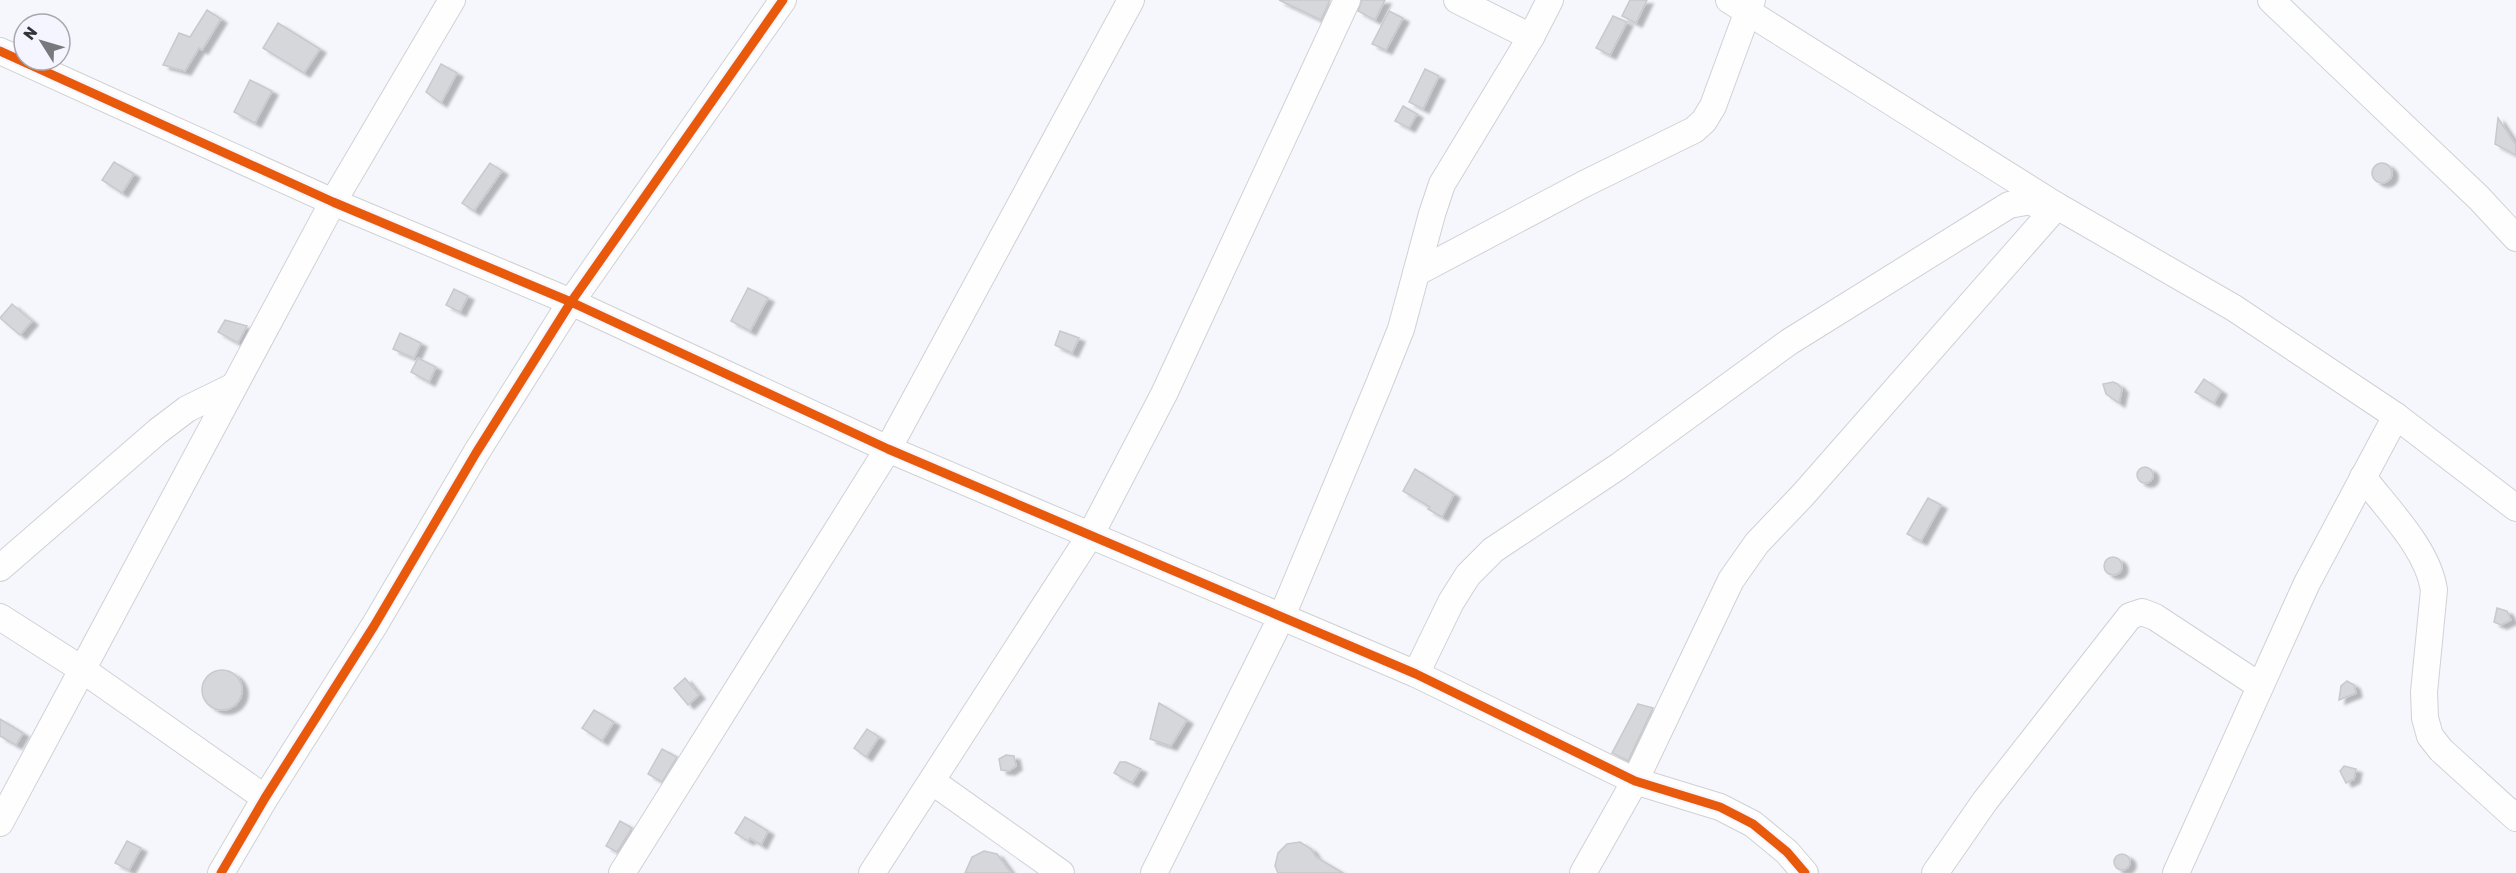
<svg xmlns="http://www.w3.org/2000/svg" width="2516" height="873" viewBox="0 0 2516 873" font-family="Rubik,sans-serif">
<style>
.building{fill:#d6d7da;stroke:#c8c9cd;stroke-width:1.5;filter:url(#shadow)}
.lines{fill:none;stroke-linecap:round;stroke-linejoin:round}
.minor-casing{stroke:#d0d1d5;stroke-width:28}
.minor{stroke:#fefeff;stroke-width:26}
.cycleway-casing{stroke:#f4f5fe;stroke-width:13}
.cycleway{stroke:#e8590c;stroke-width:9}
</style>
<defs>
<filter id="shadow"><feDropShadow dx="6" dy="4" stdDeviation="1.5" flood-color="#0004"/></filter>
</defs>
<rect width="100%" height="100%" fill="#f6f7fc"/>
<g class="building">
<polygon points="1279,0 1330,0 1321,20"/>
<polygon points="1362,0 1385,0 1375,20 1358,11"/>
<polygon points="1630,0 1647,0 1636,23 1622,16"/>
<polygon points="207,10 221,19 202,50 199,48 185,71 163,65 179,33 190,37"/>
<polygon points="1389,11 1403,18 1386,50 1372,44"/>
<polygon points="1613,16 1627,22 1610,55 1596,48"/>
<polygon points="278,23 320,49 304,73 263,48"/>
<polygon points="441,64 457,73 441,103 426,92"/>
<polygon points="1425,69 1439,76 1423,109 1409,102"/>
<polygon points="250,80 272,91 255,123 234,112"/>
<polygon points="1403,106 1417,114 1409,128 1395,121"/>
<polygon points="2498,118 2516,145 2516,155 2495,144"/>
<polygon points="114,162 134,174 122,193 102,180"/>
<polygon points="490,163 502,171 474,211 462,203"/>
<circle cx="2382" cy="173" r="10"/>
<polygon points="748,288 768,298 750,331 731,321"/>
<polygon points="454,289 468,296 460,312 446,305"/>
<polygon points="12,304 32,321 20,335 0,318"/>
<polygon points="225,320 247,326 238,343 218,332"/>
<polygon points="1060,331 1079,338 1072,353 1055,345"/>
<polygon points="400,333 421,343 414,358 393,349"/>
<polygon points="418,358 436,367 429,382 411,372"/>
<polygon points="2204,379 2221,391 2214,403 2195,392"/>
<polygon points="2113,382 2118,384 2122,389 2119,403 2106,394 2103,384"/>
<circle cx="2145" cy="475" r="8"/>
<polygon points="1415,469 1454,494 1442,517 1428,509 1430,507 1403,491"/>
<polygon points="1928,498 1941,505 1921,541 1907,534"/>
<circle cx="2113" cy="566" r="9"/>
<polygon points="2497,608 2507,611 2511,620 2501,625 2494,622"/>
<circle cx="222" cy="690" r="20"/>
<polygon points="685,678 699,695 688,705 674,688"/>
<polygon points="2347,681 2354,685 2356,693 2339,700 2341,686"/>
<polygon points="1159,703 1187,720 1171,746 1150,739"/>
<polygon points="1638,704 1653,708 1628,761 1612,753"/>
<polygon points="594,710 614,722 602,741 582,728"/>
<polygon points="0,719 23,733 16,745 0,736"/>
<polygon points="867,729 879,737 866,757 854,748"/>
<polygon points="662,749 677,757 662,782 648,774"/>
<polygon points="1006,755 1014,756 1016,766 1009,771 1001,770 999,759"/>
<polygon points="1120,762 1126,762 1141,769 1132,783 1114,773"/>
<polygon points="2344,766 2356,769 2354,779 2346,783 2340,771"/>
<polygon points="745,817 768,831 761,845 750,838 748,841 735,833"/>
<polygon points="620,821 632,828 617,852 606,846"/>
<polygon points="127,841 141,848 129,870 115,863"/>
<polygon points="1300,842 1311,849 1316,857 1343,873 1278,873 1275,866 1278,853 1287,844"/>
<polygon points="984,851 997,854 1011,873 965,873 972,857"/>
<circle cx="2122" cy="862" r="8"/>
</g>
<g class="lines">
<defs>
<g id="minor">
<polyline points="1457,0 1531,37 1550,0"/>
<polyline points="1729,0 2057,206 2234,308 2396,416 2516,508"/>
<polyline points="2271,0 2479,198 2516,238"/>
<polyline points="0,51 333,202 571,302 888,449 1416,674 1635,781 1720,807 1753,824 1787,852 1805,873"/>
<polyline points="1416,273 1584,184 1694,130 1704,121 1713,106 1752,0"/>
<path d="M2363,477c25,33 65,72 71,113l-10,102 1,26 5,18 11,14 75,68"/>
<polyline points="0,568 158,431 187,409 234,386"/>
<polyline points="0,617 83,670 265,798"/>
<polyline points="1416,674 1451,602 1468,575 1493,550 1619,466 1789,342 2009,205 2031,201 2050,213"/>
<polyline points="933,782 1061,873"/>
<polyline points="0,823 333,202 452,0"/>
<polyline points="221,873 265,798 374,626 476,453 571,302 783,0"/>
<polyline points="622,873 888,449 1131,0"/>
<polyline points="872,873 1091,534 1164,394 1347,0"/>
<polyline points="1154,873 1282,616 1379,384 1401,329 1432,214 1442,184 1531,37"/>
<polyline points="1583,873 1635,781 1731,580 1757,543 1802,496 2057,206"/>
<polyline points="1935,873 1985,801 2130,616 2142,612 2155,617 2260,686"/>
<polyline points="2176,873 2307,583 2396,416"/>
</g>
</defs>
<use href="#minor" class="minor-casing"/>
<use href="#minor" class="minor"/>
<defs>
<g id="cycleway">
<polyline points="0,51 333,202 571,302 888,449 1416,674 1635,781 1720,807 1753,824 1787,852 1805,873"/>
<polyline points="221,873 265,798 374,626 476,453 571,302 783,0"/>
</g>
</defs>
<use href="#cycleway" class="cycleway-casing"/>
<use href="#cycleway" class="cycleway"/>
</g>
<g transform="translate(42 42) rotate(307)"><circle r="28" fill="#f4f5fe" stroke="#a7a8af" stroke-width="1.5"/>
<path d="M0-4.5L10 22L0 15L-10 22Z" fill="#78787d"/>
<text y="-9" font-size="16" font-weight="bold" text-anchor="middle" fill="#343438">N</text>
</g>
</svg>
